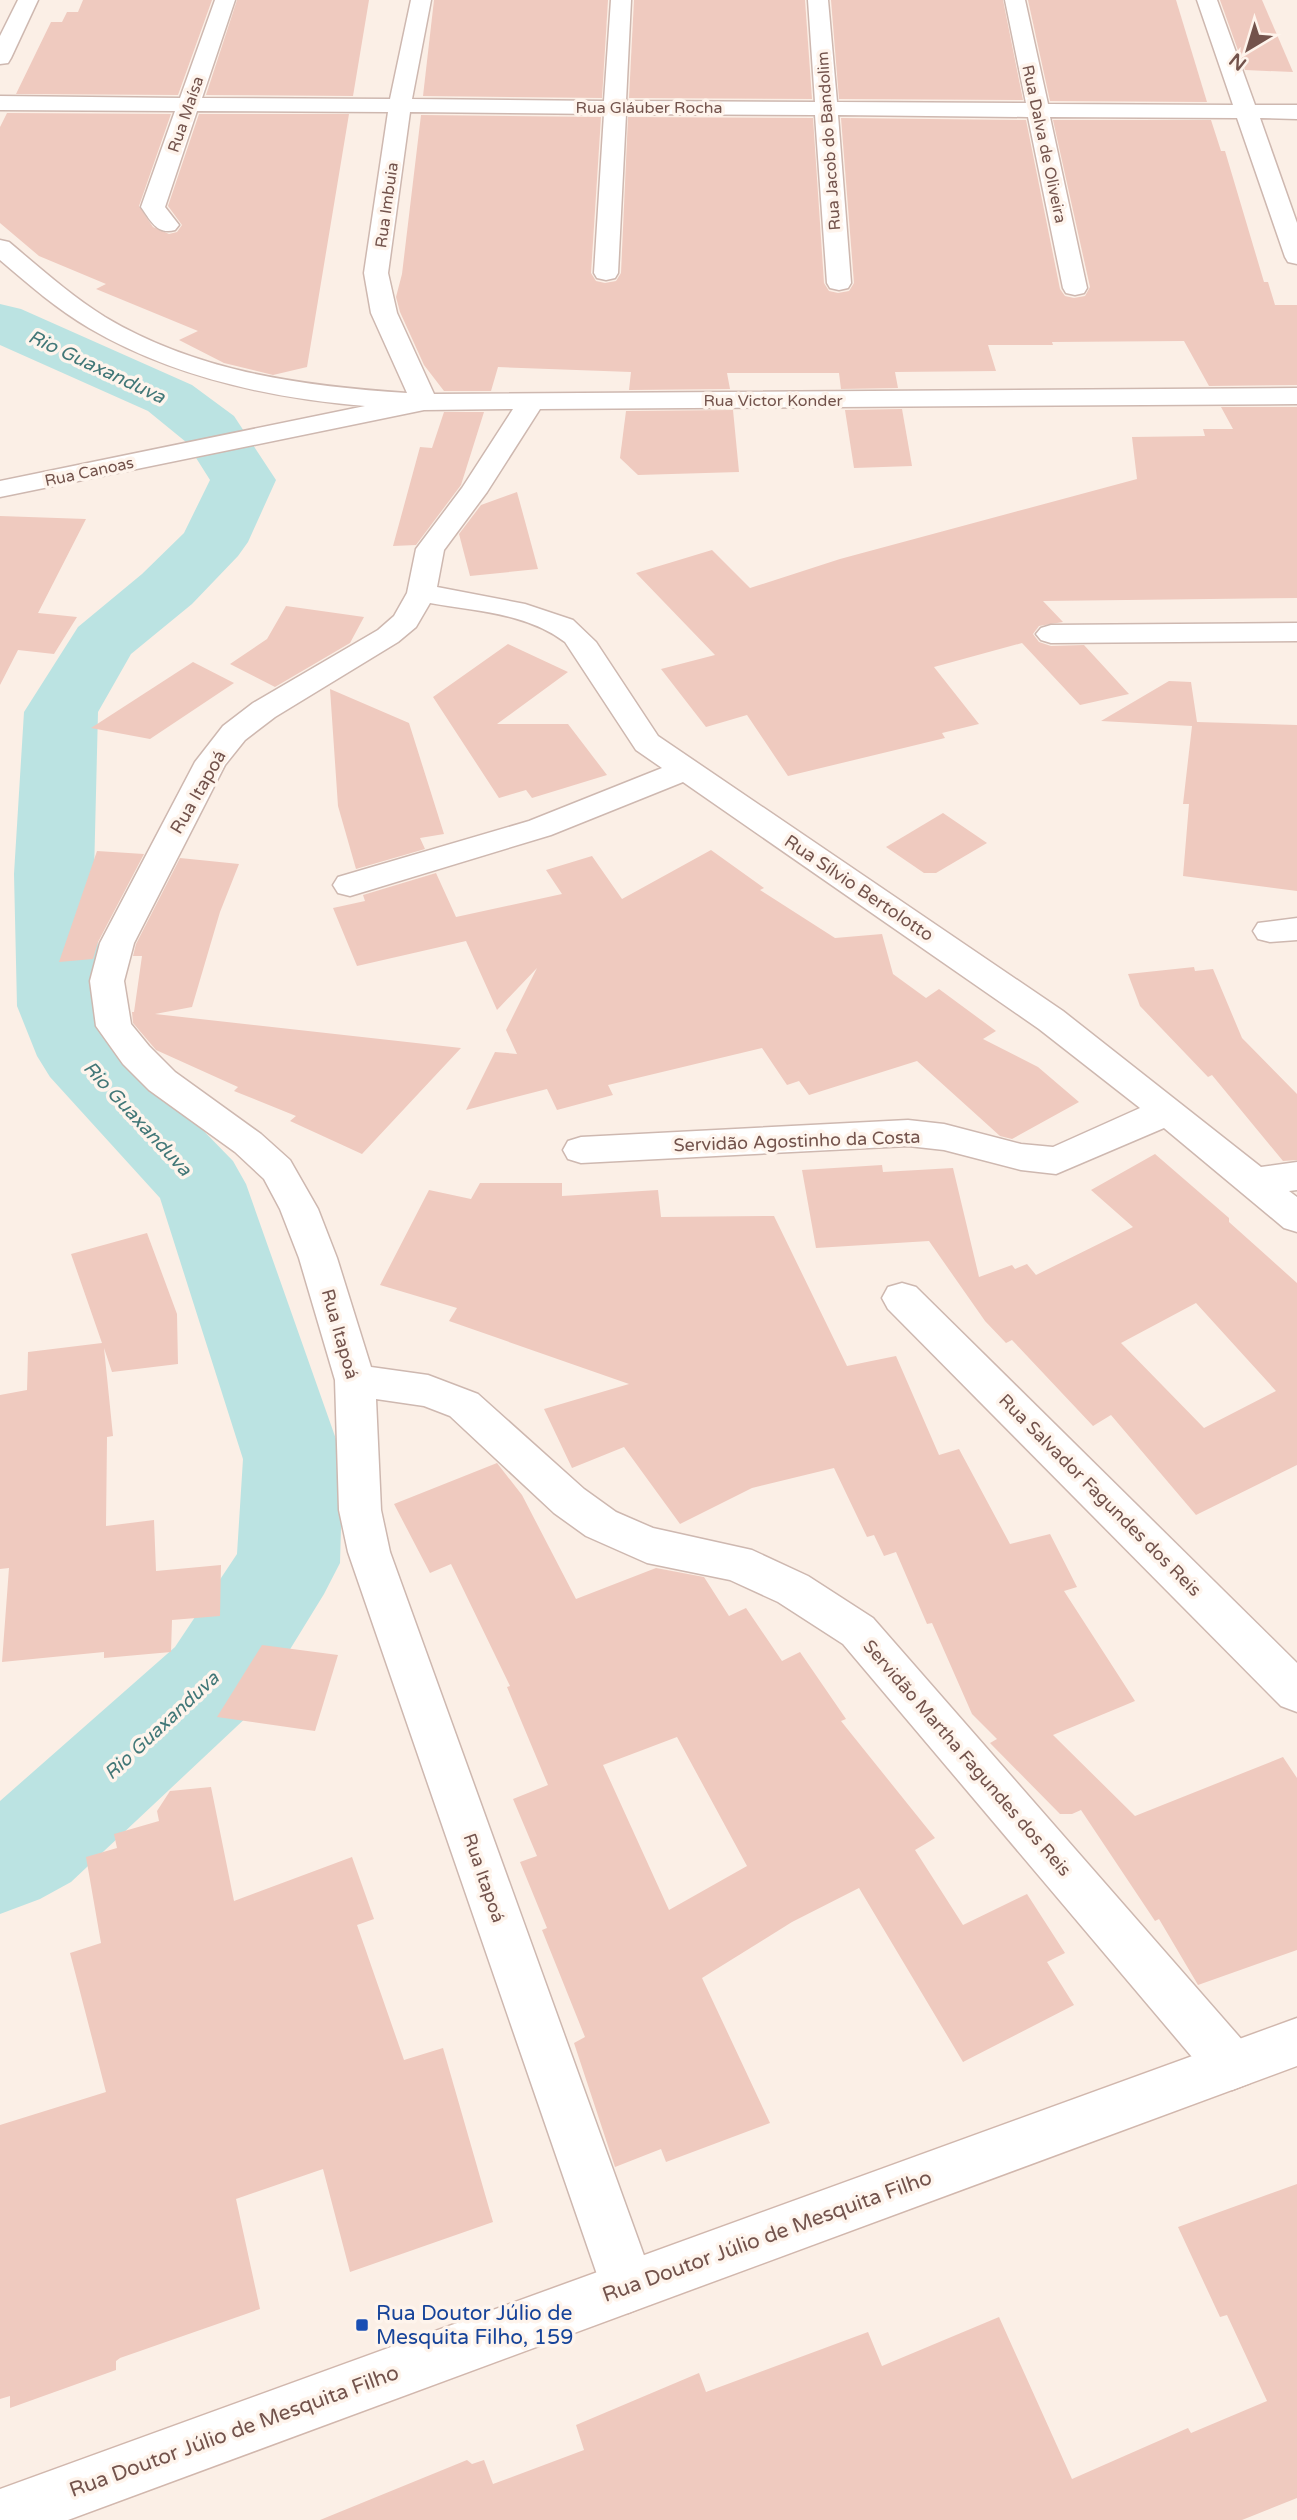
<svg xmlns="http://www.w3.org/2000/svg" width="1297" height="2520" viewBox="0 0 1297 2520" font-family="'Varela Round',sans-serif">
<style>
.water{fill:#bbe3e2;stroke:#a2d5d4;stroke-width:2}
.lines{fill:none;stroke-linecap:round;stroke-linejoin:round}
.river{fill:#bbe3e2;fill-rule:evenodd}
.building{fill:#efcabf;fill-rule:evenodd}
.street-casing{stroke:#ceb8b0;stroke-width:3}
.secondary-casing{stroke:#d1b7ad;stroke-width:3}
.street{fill:#fff;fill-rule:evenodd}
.secondary{fill:#fff;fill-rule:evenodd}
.transit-dot{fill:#1a4fb4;stroke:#fef4ec;stroke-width:2.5}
.labels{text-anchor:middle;stroke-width:7;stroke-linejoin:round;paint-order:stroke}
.far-street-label{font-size:16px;fill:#73534c;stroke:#fef4ec}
.street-label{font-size:18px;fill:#73534c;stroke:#fef4ec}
.water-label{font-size:19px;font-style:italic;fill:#417777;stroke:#fef4ec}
.near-street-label{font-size:21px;fill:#73534c;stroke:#fef4ec}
.near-transit-label{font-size:21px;fill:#164399;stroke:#fef4ec;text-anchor:start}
</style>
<rect width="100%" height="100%" fill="#fbefe6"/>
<polygon class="water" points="0,306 96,351 166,377 231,421 211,430 149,384 117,369 0,332"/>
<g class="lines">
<polygon class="river" points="0,304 21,309 192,385 234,416 276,480 248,542 238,556 192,604 131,654 98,712 94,874 101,1006 116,1041 233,1161 246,1184 343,1459 340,1563 324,1594 251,1713 71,1882 40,1899 0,1914 0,1801 175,1647 237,1554 243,1459 160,1198 50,1077 37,1056 17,1006 14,874 24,712 78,627 142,574 184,533 210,480 186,442 148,411 0,345"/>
</g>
<g class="building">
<polygon points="83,0 212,0 178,95 16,94 51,22 62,22 67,12 78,12"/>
<polygon points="237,0 369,0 353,96 206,95"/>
<polygon points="434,0 608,0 602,98 423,96"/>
<polygon points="634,0 805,0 812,99 629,98"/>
<polygon points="831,0 1003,0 1023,100 839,99"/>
<polygon points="1028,0 1176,0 1207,102 1050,101"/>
<polygon points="1220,0 1262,0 1293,72 1245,70"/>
<polygon points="7,113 171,114 139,206 153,227 169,234 177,232 182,225 168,206 199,114 349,114 307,367 273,375 224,363 179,340 198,331 96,289 106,284 39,256 0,223 0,127"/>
<polygon points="421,115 601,117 591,273 596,281 605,283 616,281 621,273 628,117 813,118 824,283 829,291 838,293 849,291 854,283 841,118 1026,120 1060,289 1065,296 1074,298 1085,296 1090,287 1053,120 1211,120 1221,151 1225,151 1264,282 1268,282 1275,305 1297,305 1297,385 1209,386 1184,341 1052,342 1053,345 988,345 996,371 895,372 898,388 841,389 839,373 727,373 730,389 629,390 631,372 498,367 491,391 444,391 424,365 400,312 396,297 402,274"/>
<polygon points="1221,407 1297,407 1297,598 1043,601 1063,622 1039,626 1033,634 1039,642 1051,646 1084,645 1129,694 1080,705 1022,643 934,667 979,724 942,733 945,738 788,776 747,715 706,727 661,669 715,655 636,573 712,550 750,588 840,559 1137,479 1132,437 1205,436 1203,429 1233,429"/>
<polygon points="902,409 912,466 854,468 845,410"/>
<polygon points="733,410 739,472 638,475 620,458 626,411"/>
<polygon points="444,412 484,412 461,485 416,545 393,546 420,447 432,448"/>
<polygon points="517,492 538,569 470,576 459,534 481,505"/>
<polygon points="0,516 86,519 38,613 77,617 54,654 18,650 0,685"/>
<polygon points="286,606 364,617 350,643 275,687 230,664 267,639"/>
<polygon points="508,644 568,672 497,724 568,724 607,775 532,798 526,790 499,798 433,697"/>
<polygon points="193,662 234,683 150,739 91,728"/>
<polygon points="1169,681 1191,682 1197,722 1297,725 1297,891 1183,876 1189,804 1183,804 1192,726 1101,721"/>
<polygon points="330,689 409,723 444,834 420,838 425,849 356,869 338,806"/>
<polygon points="943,813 987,843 936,873 924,873 886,847"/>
<polygon points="711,850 764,888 760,890 835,938 882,934 893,974 926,998 939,989 996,1031 983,1039 1038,1067 1079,1102 1012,1139 1000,1136 917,1061 809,1095 799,1081 787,1085 762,1048 608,1085 613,1095 557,1110 547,1089 466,1110 495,1052 517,1054 506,1030 537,968 497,1010 466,941 357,966 333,908 365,901 363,895 436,873 456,917 562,894 546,870 592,856 622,899"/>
<polygon points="97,851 144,854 98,942 93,959 59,962"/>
<polygon points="180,858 239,864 220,912 192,1007 155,1014 461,1048 362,1154 290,1121 296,1116 234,1091 238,1087 156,1050 133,1023 132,1012 134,1012 142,956 133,956 136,944"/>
<polygon points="1194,967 1195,971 1213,969 1242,1038 1297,1094 1297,1160 1283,1161 1212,1075 1208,1077 1140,1006 1128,974"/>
<path d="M1155,1154l74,64v4l68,61v182l-101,50 -85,-100 -18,11 -81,-86 -6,3 -21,-22 -56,-80 -113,7 -14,-78 80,-5 1,7 70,-4 26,109 33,-12 3,4 12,-5 9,11 97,-48 -42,-37zM1196,1303l80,88 -72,37 -83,-85z"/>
<polygon points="480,1183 562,1183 562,1196 658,1190 661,1217 774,1216 847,1366 896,1356 939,1455 959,1449 1010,1544 1050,1534 1077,1587 1064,1591 1135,1701 1053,1735 1135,1816 1283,1757 1297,1778 1297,1950 1198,1985 1159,1919 1155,1921 1081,1810 1072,1814 1060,1814 990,1743 997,1739 972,1714 932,1623 927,1624 896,1552 884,1556 874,1535 867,1537 834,1468 752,1488 680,1524 624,1447 572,1468 544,1409 629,1384 449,1321 457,1308 380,1285 429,1190 471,1199"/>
<polygon points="147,1233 177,1314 178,1364 112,1372 104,1348 113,1436 107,1437 106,1526 154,1520 156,1571 221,1565 220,1616 172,1620 171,1652 104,1658 104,1652 2,1662 9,1568 0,1569 0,1395 27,1390 28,1352 102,1343 71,1254"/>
<path d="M497,1463l25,32 54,104 80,-31 48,9 25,39 17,-8 36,53 18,-9 46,67 -5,2 94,117 -20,12 48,75 64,-31 38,59 -18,9 27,43 -111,57 -104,-174 -67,34 -90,56 68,145 -104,39 -5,-13 -46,18 -41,-124 11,-6 -43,-107 5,-2 -27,-66 17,-6 -24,-57 35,-14 -41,-98 3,-1 -59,-122 -21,9 -36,-69zM677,1737l70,129 -78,44 -66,-145z"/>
<polygon points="262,1645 338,1655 315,1731 217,1717"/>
<polygon points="211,1787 234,1901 352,1857 374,1919 357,1925 404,2060 443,2048 493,2222 350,2272 323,2169 236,2199 260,2309 120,2358 116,2361 116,2370 10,2408 10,2396 0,2399 0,2125 106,2092 70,1953 101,1943 86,1857 117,1848 114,1834 159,1821 157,1811 170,1791"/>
<polygon points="1297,2184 1297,2498 1242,2520 320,2520 467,2460 472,2464 484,2460 493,2484 584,2450 576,2425 699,2373 706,2392 868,2332 882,2366 999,2317 1072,2479 1188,2428 1191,2433 1267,2401 1227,2315 1220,2317 1178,2227"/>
</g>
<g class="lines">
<defs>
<g id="street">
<polygon points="18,0 38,0 11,58 8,63 0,64 0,36"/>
<path d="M215,0h20l-33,98 188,1 21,-99h20l-19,99 192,2 7,-101h20l-5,101 189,1 -7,-102h20l9,102 189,1 -21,-103h20l23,104 185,1 -36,-105h20l38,105h42v14l-37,-1 37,105v41l-9,-2 -3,-5 -48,-139 -187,-1 37,171 -3,5 -9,2 -9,-2 -3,-5 -35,-171 -190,-2 13,168 -3,5 -9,2 -9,-2 -3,-5 -12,-168 -189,-1 -8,159 -3,5 -9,2 -9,-2 -3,-5 10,-159 -194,-2 -22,161 9,40 37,81 863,-6v16l-757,5 -53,83 -43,58 -7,37 88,17 48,16 23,22 62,94 405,275 198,156 36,-5v28l-8,1 8,6v35l-13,-4 -120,-100 -108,46 -35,-4 -77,-20 -36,-4 -327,17 -13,-4 -5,-9 5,-9 13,-4 327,-17 36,4 77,20 32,3 87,-39 -101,-79 -356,-247 -132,53 -201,61 -12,-3 -5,-8 5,-8 191,-56 133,-53 -26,-18 -71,-108c-38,-29 -90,-31 -135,-39l-14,24 -18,15 -123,75 -30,23 -20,25 -91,178 -10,38 7,43 18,22 26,26 86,62 29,26 28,49 19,49 34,109 57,8 50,19 106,95 32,23 37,16 99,22 56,26 65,42 377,431 7,17 -7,17 -18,7 -18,-7 -371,-439 -65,-42 -48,-22 -83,-17 -61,-27 -32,-23 -104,-97 -26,-10 -48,-7 5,111 9,42 265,734 -8,19 -19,8 -19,-8 -8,-19 -253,-734 -9,-42 -4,-130 -36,-122 -19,-49 -16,-30 -29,-27 -86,-62 -26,-26 -27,-38 -6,-45 10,-38 95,-181 28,-36 30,-23 125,-73 16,-14 13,-23 9,-44 46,-61 51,-79 -89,1 -424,87v-16l365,-75c-96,-8 -192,-29 -276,-78 -32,-19 -61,-44 -89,-68v-20l9,2c31,26 61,53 96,75 92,55 197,69 302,76l-36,-80 -7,-40 24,-161 -191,-1 -32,96 14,18 -4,5c-18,5 -24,-9 -34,-23l34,-96 -175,-1v-14l180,2z"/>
<polygon points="1297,623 1297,641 1051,643 1041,640 1036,634 1041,628 1051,625"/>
<polygon points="1297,918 1297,940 1270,942 1258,939 1253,931 1258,923"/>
<polygon points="902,1283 916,1287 1297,1663 1297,1712 1281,1706 888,1309 882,1298 888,1287"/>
</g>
<polygon id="secondary" points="1297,2018 1297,2066 68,2520 0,2520 0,2489"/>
</defs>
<use href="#street" class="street-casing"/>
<use href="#secondary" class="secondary-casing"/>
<use href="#street" class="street"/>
<use href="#secondary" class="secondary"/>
</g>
<rect class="transit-dot" x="355" y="2318" width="14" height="14" rx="3.5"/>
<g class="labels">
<g class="far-street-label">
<text x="649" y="113">Rua Gláuber Rocha</text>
<text transform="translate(185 114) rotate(-71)" y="6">Rua Maísa</text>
<text transform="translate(828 141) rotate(-94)" y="6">Rua Jacob do Bandolim</text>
<text transform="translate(1045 144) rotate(78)" y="6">Rua Dalva de Oliveira</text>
<text transform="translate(386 205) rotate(-82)" y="6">Rua Imbuia</text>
<text x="773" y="406">Rua Victor Konder</text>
<text transform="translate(89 471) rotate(-12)" y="6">Rua Canoas</text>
</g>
<g class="street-label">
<text transform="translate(198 792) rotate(-60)" y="6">Rua Itapoá</text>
<text transform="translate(859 888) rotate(34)" y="6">Rua Sílvio Bertolotto</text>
<text transform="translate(797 1141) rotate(-2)" y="6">Servidão Agostinho da Costa</text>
<text transform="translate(340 1334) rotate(74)" y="6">Rua Itapoá</text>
<text transform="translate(1100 1495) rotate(45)" y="6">Rua Salvador Fagundes dos Reis</text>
<text transform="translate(967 1758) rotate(49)" y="6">Servidão Martha Fagundes dos Reis</text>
<text transform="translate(484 1878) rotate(71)" y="6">Rua Itapoá</text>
</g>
<g class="water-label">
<text transform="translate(97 366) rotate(25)" y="7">Rio Guaxanduva</text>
<text transform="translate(138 1118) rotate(47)" y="7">Rio Guaxanduva</text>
<text transform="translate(161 1725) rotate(-43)" y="7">Rio Guaxanduva</text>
</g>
<g class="near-street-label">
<text transform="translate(767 2236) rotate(-20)" y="7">Rua Doutor Júlio de Mesquita Filho</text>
<text transform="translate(234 2431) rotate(-20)" y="7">Rua Doutor Júlio de Mesquita Filho</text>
</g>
<g class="near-transit-label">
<text x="376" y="2320">Rua Doutor Júlio de<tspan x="376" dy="24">Mesquita Filho, 159</tspan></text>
</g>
</g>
<g transform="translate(1248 49) rotate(218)" stroke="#fef4ec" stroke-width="5" paint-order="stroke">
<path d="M0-5L12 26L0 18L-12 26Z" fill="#73534c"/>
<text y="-10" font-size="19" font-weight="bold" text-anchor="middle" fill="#73534c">N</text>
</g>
</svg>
